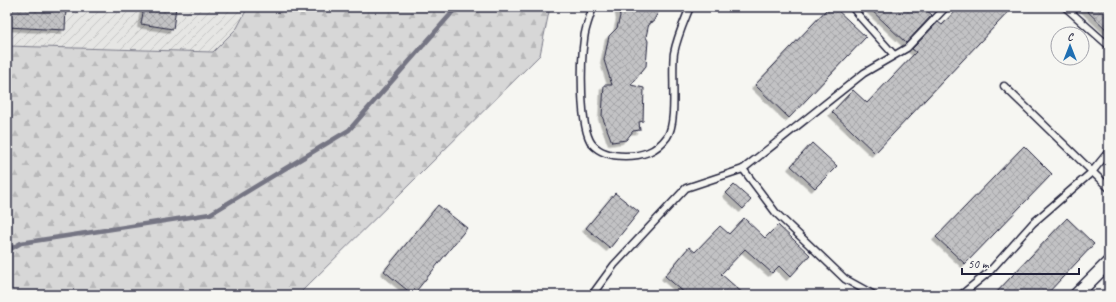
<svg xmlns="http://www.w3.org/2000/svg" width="1116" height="302" viewBox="0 0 1116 302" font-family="Caveat,sans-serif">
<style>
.industrial{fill:url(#industrial-furrows)}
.forest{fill:url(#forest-firs);stroke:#7c7c89}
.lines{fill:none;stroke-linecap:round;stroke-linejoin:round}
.stream{stroke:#757583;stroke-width:4.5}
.building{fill:url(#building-cross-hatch);stroke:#22223b;filter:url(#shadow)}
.lane-casing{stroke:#22223b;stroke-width:9}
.street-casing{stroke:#22223b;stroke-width:15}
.lane{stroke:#f6f6f2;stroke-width:6}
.street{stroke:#f6f6f2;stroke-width:12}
</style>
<defs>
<pattern id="industrial-furrows" width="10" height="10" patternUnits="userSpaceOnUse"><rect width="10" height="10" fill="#e6e6e4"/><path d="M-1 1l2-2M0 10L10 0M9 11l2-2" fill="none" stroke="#c5c5c4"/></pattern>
<pattern id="forest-firs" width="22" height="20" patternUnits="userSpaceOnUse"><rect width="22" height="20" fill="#d7d7d7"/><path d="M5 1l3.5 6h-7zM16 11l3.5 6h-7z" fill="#b8b8b9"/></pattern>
<pattern id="building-cross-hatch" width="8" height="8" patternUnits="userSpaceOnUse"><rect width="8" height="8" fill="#c2c2c4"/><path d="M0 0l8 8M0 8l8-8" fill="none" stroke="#a6a6a9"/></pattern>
<filter id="shadow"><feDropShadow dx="-3.5" dy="3.5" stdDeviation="0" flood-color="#0004"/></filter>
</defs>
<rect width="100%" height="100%" fill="#f6f6f2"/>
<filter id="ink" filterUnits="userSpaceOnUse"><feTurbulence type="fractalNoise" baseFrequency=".025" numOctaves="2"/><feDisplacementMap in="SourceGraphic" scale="8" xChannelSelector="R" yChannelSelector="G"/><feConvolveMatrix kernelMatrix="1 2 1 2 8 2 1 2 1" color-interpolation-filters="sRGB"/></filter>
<g filter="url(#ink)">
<polygon class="industrial" points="7,7 248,7 237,28 213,52 7,46"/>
<polygon class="forest" points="248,7 550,7 540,55 298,295 7,295 7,46 213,52 237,28"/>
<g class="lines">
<polyline class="stream" points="7,251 21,243 210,214 349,130 457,7"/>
</g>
<g class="building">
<polygon points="7,7 25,7 25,8 49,10 49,7 66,7 65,30 7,27"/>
<polygon points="144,7 176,7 173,29 141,24"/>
<polygon points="618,7 661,7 653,22 649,23 646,37 648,41 646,66 631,85 644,88 643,121 639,122 640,130 633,131 626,140 612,142 602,116 604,85 612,85 604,60 609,36 617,28 620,16"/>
<polygon points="829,7 834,7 866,37 789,118 755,85"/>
<polygon points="868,7 923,7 932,15 906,43"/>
<polygon points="959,7 1013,7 875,153 832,112 853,90 867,103 916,52 912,49 938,22 942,25"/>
<polygon points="1083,7 1109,7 1109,32"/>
<polygon points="812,143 837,166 815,188 791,166"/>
<polygon points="1024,146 1052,174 965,264 936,237"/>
<polygon points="734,185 751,200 743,209 726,193"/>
<polygon points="615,193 639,212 610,248 586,228"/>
<polygon points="438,205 467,228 413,295 384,271"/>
<polygon points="744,218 765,238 778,225 810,255 790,277 779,266 772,273 745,249 721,274 745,295 687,295 665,276 689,247 695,252 720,226 729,234"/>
<polygon points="1067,218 1094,244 1046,295 994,295"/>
</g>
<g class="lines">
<defs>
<g id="lane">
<path d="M593,7c-3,10 -8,21 -9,32 -3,21 -5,88 8,105 8,9 21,12 33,12 17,0 31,-4 42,-19 11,-15 4,-64 7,-84 3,-16 10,-31 16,-46"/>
<polyline points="852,7 860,17 894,55"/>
<polyline points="1065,7 1109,46"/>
<polyline points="1004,86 1109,188"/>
<polyline points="743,169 776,213 845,279 874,295"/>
<polyline points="592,295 614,265 686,188 743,169 864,73 907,48 946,7"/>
<polyline points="961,295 989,272 1033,223 1092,172 1109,151"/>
</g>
<polyline id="street" points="1076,295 1109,262"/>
</defs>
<use href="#lane" class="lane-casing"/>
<use href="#street" class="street-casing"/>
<use href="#lane" class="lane"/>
<use href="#street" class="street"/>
</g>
</g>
<rect width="1116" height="302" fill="none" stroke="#f6f6f2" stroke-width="24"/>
<rect x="12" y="12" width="1092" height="278" fill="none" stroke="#22223b" stroke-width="1.5" filter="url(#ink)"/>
<g transform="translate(1070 46)"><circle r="19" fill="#f6f6f2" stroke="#a1a1a9"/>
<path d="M0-3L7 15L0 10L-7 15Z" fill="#1f6fb2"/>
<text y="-6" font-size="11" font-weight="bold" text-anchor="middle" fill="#22223b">С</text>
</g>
<path d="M962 268v6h117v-6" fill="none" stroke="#22223b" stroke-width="2"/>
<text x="968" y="268" font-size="12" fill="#22223b" stroke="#f6f6f2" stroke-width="3" paint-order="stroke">50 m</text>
</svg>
